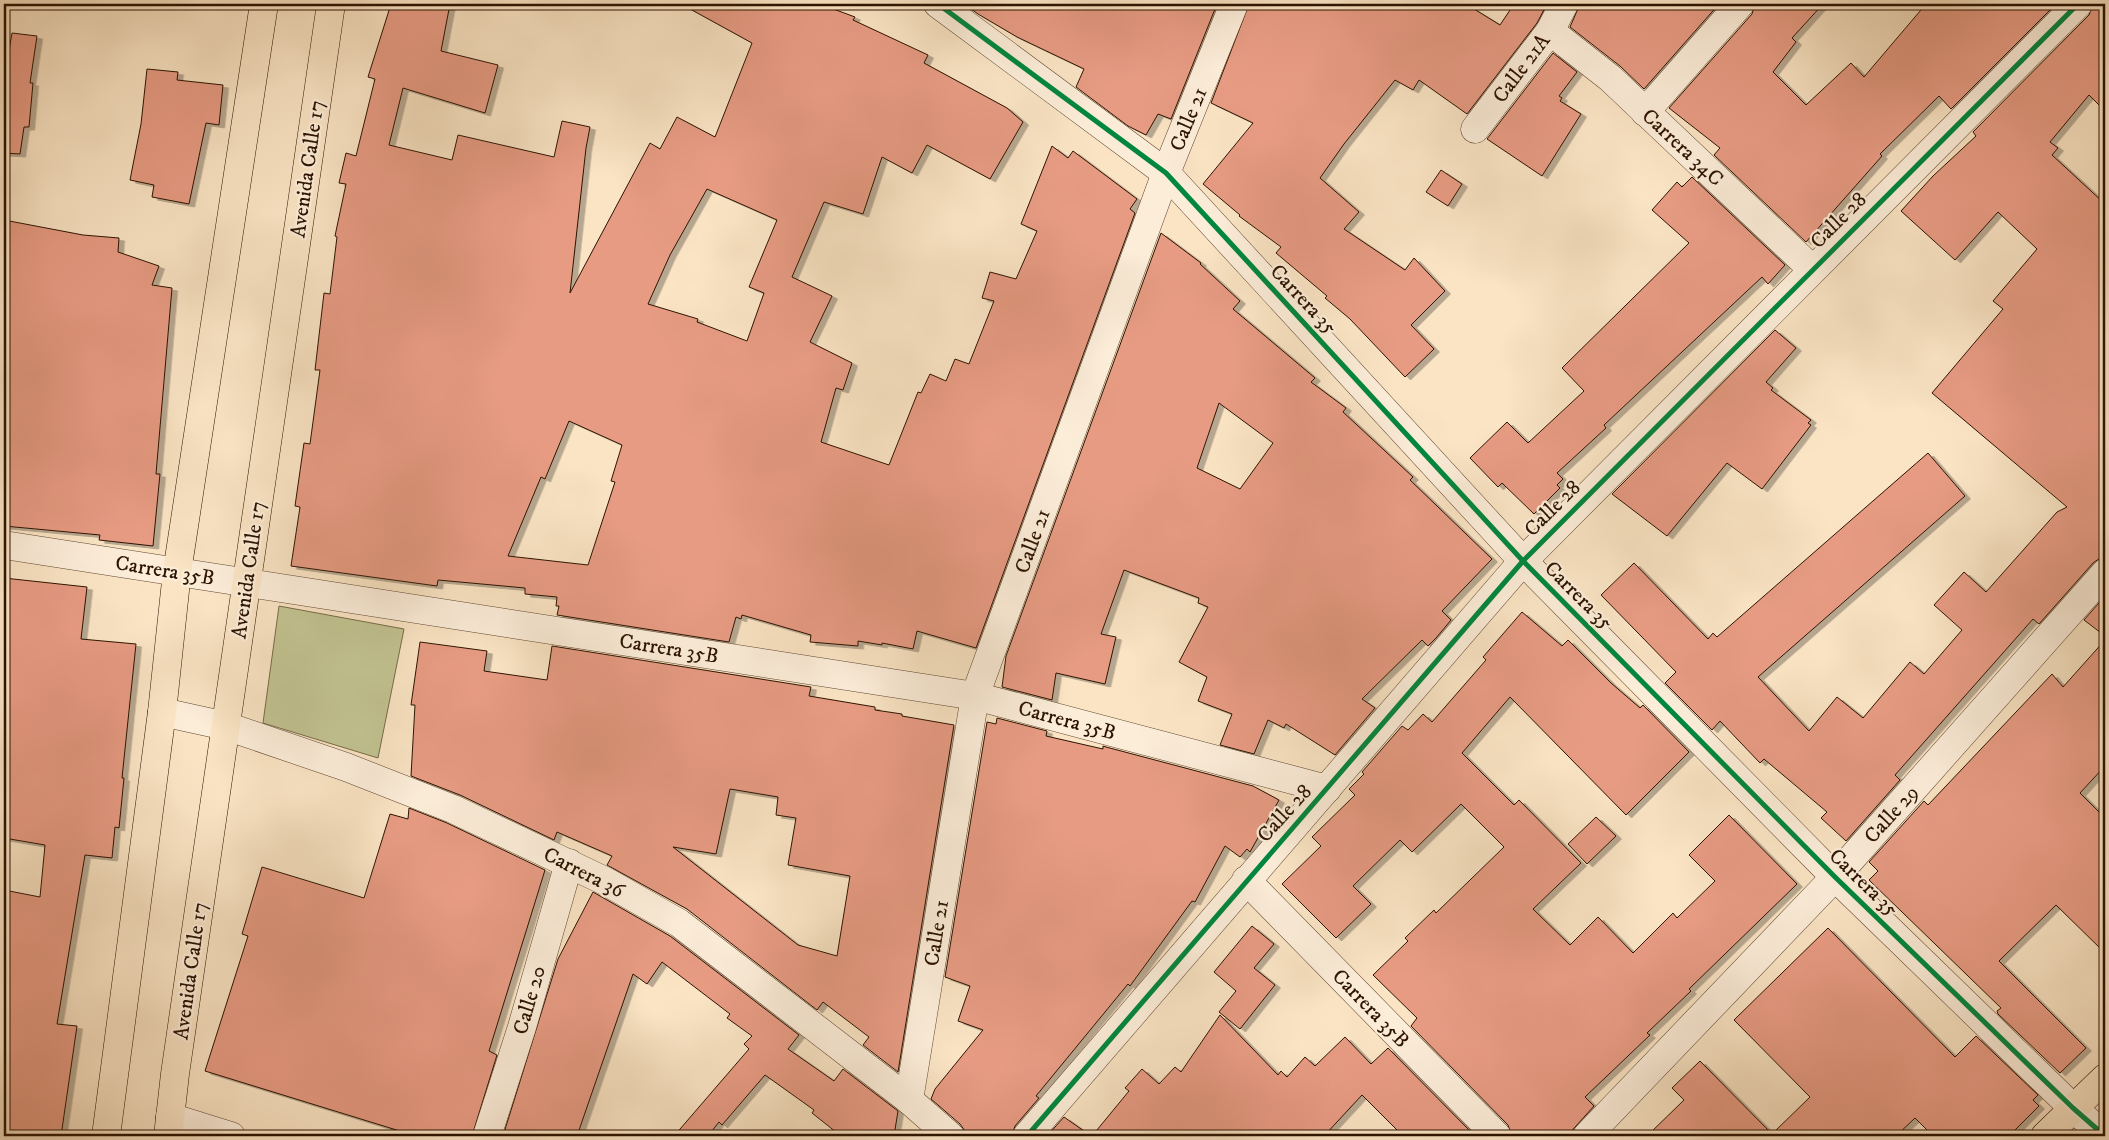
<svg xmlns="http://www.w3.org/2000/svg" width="2109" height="1140" viewBox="0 0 2109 1140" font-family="'IM FELL DW Pica',serif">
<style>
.green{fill:#c2c391;stroke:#776b48}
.building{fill:#e79b83;stroke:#2c1300;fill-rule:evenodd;filter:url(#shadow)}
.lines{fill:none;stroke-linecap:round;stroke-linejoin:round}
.minor-casing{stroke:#604731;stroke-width:29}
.major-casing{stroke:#2c1300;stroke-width:29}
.highway-casing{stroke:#2c1300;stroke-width:29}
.minor{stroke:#fcedd9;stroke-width:28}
.major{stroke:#fae4c4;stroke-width:28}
.highway{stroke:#fae4c4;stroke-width:28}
.cycleway-casing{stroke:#fcedd9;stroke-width:8}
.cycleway{stroke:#00873e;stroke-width:5}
.labels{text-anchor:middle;stroke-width:4.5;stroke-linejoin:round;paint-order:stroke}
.street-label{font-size:21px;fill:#2c1300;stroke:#fcedd9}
</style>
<defs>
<filter id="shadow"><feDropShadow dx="5.5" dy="3" stdDeviation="0" flood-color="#0004"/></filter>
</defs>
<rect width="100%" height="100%" fill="#fae4c4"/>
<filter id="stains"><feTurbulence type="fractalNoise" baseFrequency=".004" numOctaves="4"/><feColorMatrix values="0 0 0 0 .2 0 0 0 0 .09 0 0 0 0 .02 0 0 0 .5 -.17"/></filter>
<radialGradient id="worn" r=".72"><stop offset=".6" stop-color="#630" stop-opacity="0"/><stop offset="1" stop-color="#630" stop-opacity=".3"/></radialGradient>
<polygon class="green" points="279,606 404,629 378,758 263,723"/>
<g class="building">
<path d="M391,4h59l-9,47 57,14 -13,48 -82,-25 -14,57 63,15 6,-25 96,22 8,-36 28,6 -4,21 -16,145 80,-150 10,6 17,-32 38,20 37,-94 -71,-39h139l35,13 -2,3 75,35 -4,8 83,45 16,14 -33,57 -63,-34 -15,28 -30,-16 -19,57 -39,-12 -32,75 40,19 -22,46 42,21 -9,27 -7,-2 -15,54 68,23 29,-73 3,1 9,-19 16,7 9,-22 14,5 25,-63 -12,-3 8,-26 26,7 21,-48 -16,-7 31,-78 16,12 5,-7 64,48 -7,10 5,4 -159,435 -59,-17 -4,18 -31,-6v2l-24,-4v5l-48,-4 1,-7 -69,-20 -1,4 -5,-2 -7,25 -172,-27 2,-9h-3l1,-9 -32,-3v-6l-87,-8 -1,6 -146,-20 9,-59 -5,-1 9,-63 6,1 10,-74h-5l9,-77 6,1 7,-57 -2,-1 11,-52 -7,-1 7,-30 10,3 19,-77 -7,-2zM707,189l70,31 -28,67 15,6 -17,48 -50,-19 1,-3 -50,-15 22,-49zM569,421l53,24 -11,36 4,1 -27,83 -80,-9 33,-79 4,2z"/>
<polygon points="964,4 1217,4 1171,119 1158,114 1146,135 1128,126 1076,87 1084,69 1017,37 978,14"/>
<polygon points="1249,4 1466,4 1500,25 1514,4 1547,4 1537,23 1467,114 1419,80 1413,90 1395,80 1344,144 1320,178 1359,212 1344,229 1405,270 1414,258 1445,291 1411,325 1434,349 1405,377 1350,319 1325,298 1327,296 1276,253 1281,247 1239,216 1240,215 1203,184 1253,123 1211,103"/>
<polygon points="1580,4 1719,4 1644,89 1620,66 1570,27"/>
<polygon points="1755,4 1823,4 1792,38 1796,42 1773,72 1806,105 1851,63 1864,77 1926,4 2056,4 1951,109 1939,96 1880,154 1882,156 1806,242 1714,155 1720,148 1669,108 1752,14"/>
<polygon points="2093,4 2105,4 2105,111 2089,95 2050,142 2058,148 2052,155 2105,204 2105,558 2100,558 2093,563 2039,624 2033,619 1895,775 1900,780 1846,841 1821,818 1827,812 1764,759 1760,763 1720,721 1712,730 1665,683 1676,672 1601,595 1634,563 1708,639 1713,633 1717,637 1928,453 1965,496 1758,677 1809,731 1837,697 1863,718 1910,662 1924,674 1962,630 1934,605 1964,572 1986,592 2057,512 2067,507 1932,393 2003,309 1993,301 2037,249 1998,212 1955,260 1901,211 1933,176 1976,136 1973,132 2089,15"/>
<polygon points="12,33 37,36 30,83 33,83 29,127 24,127 20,154 4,153 4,80"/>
<polygon points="1553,53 1577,72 1559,96 1562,98 1560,101 1581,114 1542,176 1487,139"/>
<polygon points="147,69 178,72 177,80 223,85 219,125 206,123 189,204 152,197 154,185 130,180 141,124"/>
<polygon points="1441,170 1462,184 1448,206 1426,192"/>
<polygon points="1692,177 1785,265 1768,284 1762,277 1604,425 1606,428 1557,473 1563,479 1557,485 1560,488 1534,514 1502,483 1498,487 1470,458 1507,422 1528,443 1584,391 1562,368 1689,243 1652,210 1677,182 1682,187"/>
<polygon points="4,220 83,235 119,238 118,252 159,266 152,285 172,288 156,474 160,474 153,546 99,540 100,535 4,526"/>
<path d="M1161,233l40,30 -1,1 40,37 -7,8 82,69 -4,4 35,26 -3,4 70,65 -3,3 82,79 -50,52 9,9 -15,18 -8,8 -6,-6 -60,59 13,9 -40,47 -49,-31 -2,4 -16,-8 -14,34 -34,-9 12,-31 -34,-13 9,-24 -28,-15 29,-55 -10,-4 1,-5 -75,-28 -23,64 15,3 -11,47 -49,-11 -4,27 -50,-13 4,-31zM1219,403l54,40 -33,46 -43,-21z"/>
<polygon points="1775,330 1796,348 1766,382 1773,388 1771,390 1811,420 1808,423 1811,425 1762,489 1727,463 1667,536 1612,494"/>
<polygon points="4,578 87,587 81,639 136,644 122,778 124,778 119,828 115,827 112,858 85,855 57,1024 77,1026 61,1136 4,1136 4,890 40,897 45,845 4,838"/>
<polygon points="2105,596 2105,636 2084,620"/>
<polygon points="1522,612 1562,646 1568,640 1611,683 1640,708 1643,705 1689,752 1626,815 1510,697 1462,753 1514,805 1519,800 1581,863 1533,909 1570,945 1598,917 1633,953 1673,913 1677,918 1715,881 1689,855 1729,815 1797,884 1689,989 1691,991 1647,1033 1650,1035 1585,1097 1594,1106 1567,1136 1512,1136 1508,1125 1411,1026 1417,1018 1373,975 1408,941 1405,938 1434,910 1436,913 1504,847 1461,804 1412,852 1400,840 1353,886 1371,904 1336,938 1282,884 1321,846 1312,837 1355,795 1349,789 1364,774 1362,772 1402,726 1408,730 1423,714 1432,722 1486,660 1483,657"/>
<polygon points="2105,640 2105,766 2080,793 2105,818 2105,953 2056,905 1999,961 2086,1048 2060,1073 1998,1014 1997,1011 2001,1008 1869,880 1878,871 1869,862 1924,801 1928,805 2052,674 2063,687"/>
<path d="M420,642l67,9 -3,20 63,9 5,-34 259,41 -2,9 66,11v3l27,4v2l52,9 -56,347 -35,-27 6,-8 -46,-35 -6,8 -130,-101 -80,-44 5,-9 -55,-24 -3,8 -94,-45 -49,-19 4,-71h-4zM730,789l48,8 -2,18 20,3 -8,47 62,11 -13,80 -39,-11 -125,-98 43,7z"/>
<polygon points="997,718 1047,731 1046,736 1103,749 1103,746 1106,747 1253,786 1279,800 1250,852 1247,849 1240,857 1225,846 1195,902 1192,901 1130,986 1128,984 1036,1096 1039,1098 1015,1126 1012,1136 965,1136 965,1131 960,1124 931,1099 935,1089 983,1030 958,1021 970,986 945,977 987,722 996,724"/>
<polygon points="409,808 447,823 545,870 489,1051 497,1055 472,1136 416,1136 205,1071 248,936 242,934 262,867 364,898 390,814 408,819"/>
<polygon points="1596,817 1616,836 1587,864 1568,844"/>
<polygon points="593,892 670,936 799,1035 788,1049 834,1081 843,1069 898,1111 894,1136 841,1136 812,1113 814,1110 765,1075 722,1125 719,1122 708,1136 674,1136 749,1049 744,1044 752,1036 727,1018 730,1014 662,962 647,984 633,974 577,1136 503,1136 558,959"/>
<polygon points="1252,926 1274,944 1254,968 1275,985 1240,1029 1219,1012 1236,991 1214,972"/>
<polygon points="1828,928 1955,1057 1976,1036 2038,1095 2033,1100 2039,1106 2009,1136 1933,1136 1915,1118 1896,1136 1647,1136 1684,1100 1672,1088 1700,1061 1772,1134 1810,1097 1734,1020"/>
<polygon points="1220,1015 1278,1075 1281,1071 1287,1077 1305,1057 1315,1066 1345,1037 1371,1064 1388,1048 1475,1136 1403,1136 1362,1095 1324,1136 1092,1136 1129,1091 1125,1088 1142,1069 1159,1084 1175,1067 1181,1072"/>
<polygon points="1064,1117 1091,1136 1047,1136"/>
</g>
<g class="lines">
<defs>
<g id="minor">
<polyline points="938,4 1166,173 1523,561 1835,877 2073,1108 2105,1136"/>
<polyline points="1550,31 1610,78 1812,269"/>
<polyline points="1645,112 1740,4"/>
<polyline points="1475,129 1550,31 1564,4"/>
<polyline points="4,545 975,696 1327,789"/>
<polyline points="162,712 226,726 346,767 453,809 605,881 679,923 909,1100 950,1136"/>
<polyline points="1246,880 1497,1136"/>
<polyline points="909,1100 975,696 1166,173 1234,4"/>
<polyline points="170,1117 231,1136"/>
<polyline points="487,1136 522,1027 569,863"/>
<polyline points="1027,1136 1523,561 2078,4"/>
<polyline points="1587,1136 1835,877 2105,573"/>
</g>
<g id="major">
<polyline points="106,1136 162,712 177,572 264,4"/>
<polyline points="168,1136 175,1074 331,4"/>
</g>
<polyline id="highway" points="2045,1136 2105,1078"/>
</defs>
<use href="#minor" class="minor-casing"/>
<use href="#major" class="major-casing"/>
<use href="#highway" class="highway-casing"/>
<use href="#minor" class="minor"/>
<use href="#major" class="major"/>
<use href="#highway" class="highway"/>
<defs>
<g id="cycleway">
<polyline points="938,4 1166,173 1523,561 1835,877 2073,1108 2105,1136"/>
<polyline points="1027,1136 1523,561 2078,4"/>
</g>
</defs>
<use href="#cycleway" class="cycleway-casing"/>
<use href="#cycleway" class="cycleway"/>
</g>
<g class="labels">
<g class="street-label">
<text transform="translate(1521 68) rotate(-53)" y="7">Calle 21A</text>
<text transform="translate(1188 119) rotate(-68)" y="7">Calle 21</text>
<text transform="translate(1683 147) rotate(43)" y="7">Carrera 34C</text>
<text transform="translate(307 169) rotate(-82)" y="7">Avenida Calle 17</text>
<text transform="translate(1838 220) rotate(-45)" y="7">Calle 28</text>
<text transform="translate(1304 299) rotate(47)" y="7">Carrera 35</text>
<text transform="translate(1552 508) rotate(-45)" y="7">Calle 28</text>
<text transform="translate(1032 541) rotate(-70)" y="7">Calle 21</text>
<text transform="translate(165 570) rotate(9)" y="7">Carrera 35B</text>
<text transform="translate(248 570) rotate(-82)" y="7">Avenida Calle 17</text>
<text transform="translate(1579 595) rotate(45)" y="7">Carrera 35</text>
<text transform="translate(669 648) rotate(9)" y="7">Carrera 35B</text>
<text transform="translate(1067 720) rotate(15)" y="7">Carrera 35B</text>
<text transform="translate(1284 813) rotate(-48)" y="7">Calle 28</text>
<text transform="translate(1891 814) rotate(-48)" y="7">Calle 29</text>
<text transform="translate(584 872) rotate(27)" y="7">Carrera 36</text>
<text transform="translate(1864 882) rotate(44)" y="7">Carrera 35</text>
<text transform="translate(936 933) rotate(-81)" y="7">Calle 21</text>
<text transform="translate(190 971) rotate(-82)" y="7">Avenida Calle 17</text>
<text transform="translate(529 1000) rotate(-74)" y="7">Calle 20</text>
<text transform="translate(1371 1008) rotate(46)" y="7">Carrera 35B</text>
</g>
</g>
<rect width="2109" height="1140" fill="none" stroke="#fae4c4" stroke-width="20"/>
<rect x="5" y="5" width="2099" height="1130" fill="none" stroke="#2c1300" stroke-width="2.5"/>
<rect x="10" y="10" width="2089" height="1120" fill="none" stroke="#2c1300"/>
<rect width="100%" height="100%" filter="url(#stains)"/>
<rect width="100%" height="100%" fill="url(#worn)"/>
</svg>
